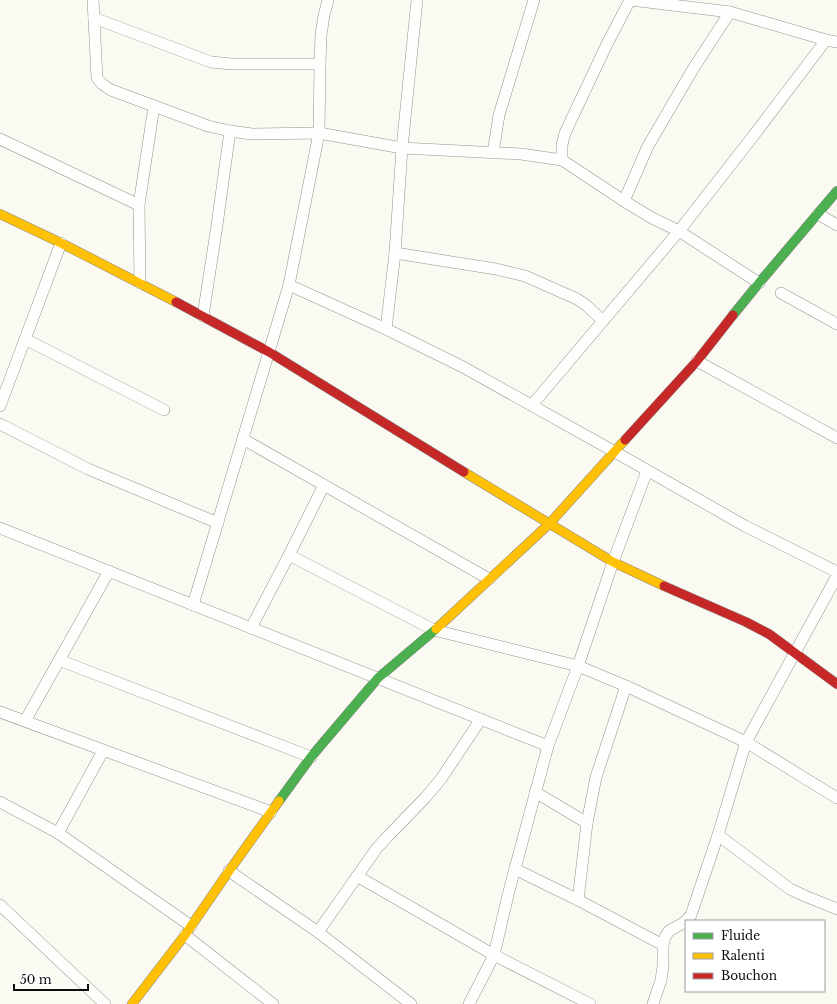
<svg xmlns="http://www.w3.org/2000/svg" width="837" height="1004" viewBox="0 0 837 1004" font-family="'Libre Baskerville',serif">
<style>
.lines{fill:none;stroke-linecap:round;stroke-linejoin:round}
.street-casing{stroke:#949390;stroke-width:12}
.fast-casing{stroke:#8a8a87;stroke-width:10}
.slow-casing{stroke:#8a8a87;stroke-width:10}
.jam-casing{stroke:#8a8a87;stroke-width:10}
.street{stroke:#fefefd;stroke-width:11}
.fast{stroke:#4caf50;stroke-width:9}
.slow{stroke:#ffc107;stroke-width:9}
.jam{stroke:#c62828;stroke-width:9}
</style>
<rect width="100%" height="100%" fill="#faf9f2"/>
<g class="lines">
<defs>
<g id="street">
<polyline points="93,0 97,78 102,84 111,90 208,126 230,131 252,134 319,133 402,148 521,154 562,160 624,201 652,218 679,231 759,283"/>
<polyline points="631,0 730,12 826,40 837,42"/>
<polyline points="94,18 211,62 232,64 320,64"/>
<polyline points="0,139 139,205"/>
<polyline points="493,153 499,115 534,0"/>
<polyline points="562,160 562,145 565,133 607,44 630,0"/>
<polyline points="624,201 648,146 693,69 730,12"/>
<polyline points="818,214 837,225"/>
<polyline points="395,253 496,269 525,276 577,299 586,305 603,321"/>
<polyline points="140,283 139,205 154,106"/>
<polyline points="289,285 386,329 463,367 615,452 745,526 837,572"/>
<polyline points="781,293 837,324"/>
<polyline points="203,316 217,225 230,131"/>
<polyline points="386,329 395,253 402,148 417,0"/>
<polyline points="25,339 164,410"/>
<polyline points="697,361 837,438"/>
<polyline points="532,405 679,231 754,135 826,40"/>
<polyline points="0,406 61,243"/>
<polyline points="0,424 88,469 218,523"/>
<polyline points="243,439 489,579"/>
<polyline points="0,528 548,746"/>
<polyline points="289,555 434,630 578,666 626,686 746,742 837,798"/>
<polyline points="193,605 289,285 319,133 320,64 321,35 324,15 328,0"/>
<polyline points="251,628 289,555 324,485"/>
<polyline points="59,660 311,757"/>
<polyline points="0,712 271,812"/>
<polyline points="25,721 109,571"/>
<polyline points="535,792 587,823"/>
<polyline points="0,802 58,833 191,926"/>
<polyline points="58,833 103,751"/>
<polyline points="718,835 790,889 805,896 837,909"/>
<polyline points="515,869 578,900 663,945"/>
<polyline points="229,871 318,932 411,1004"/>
<polyline points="357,876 494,955 590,1004"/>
<polyline points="578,900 587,823 596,777 626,686"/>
<polyline points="0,905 105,1004"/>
<polyline points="318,932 377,848 389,835 425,798 441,779 481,719"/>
<polyline points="185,935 273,1004"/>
<polyline points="469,1004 494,955 509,891 548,746 578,666 613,562 647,471"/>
<polyline points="653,1004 661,980 663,966 663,945 665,937 669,931 685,922 691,915 718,835 746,742 837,576"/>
</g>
<g id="fast">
<polyline points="733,315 759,283 837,191"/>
<polyline points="279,801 311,757 378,678 436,629"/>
</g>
<g id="slow">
<polyline points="0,214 61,243 176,302"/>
<polyline points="464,472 613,562 664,586"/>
<polyline points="436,629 549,524 625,440"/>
<polyline points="132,1004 185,935 229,871 279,801"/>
</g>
<g id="jam">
<polyline points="176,302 269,352 464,472"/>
<polyline points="625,440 697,361 733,315"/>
<polyline points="664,586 746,622 769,634 837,684"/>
</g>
</defs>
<use href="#street" class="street-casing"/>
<use href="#fast" class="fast-casing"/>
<use href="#slow" class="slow-casing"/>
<use href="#jam" class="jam-casing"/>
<use href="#street" class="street"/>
<use href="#fast" class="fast"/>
<use href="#slow" class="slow"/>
<use href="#jam" class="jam"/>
</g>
<rect x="685" y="920" width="140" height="72" fill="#ffffff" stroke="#9e9e9e"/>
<rect x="693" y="933" width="20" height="6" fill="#4caf50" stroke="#9e9e9e"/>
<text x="721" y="940" font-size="12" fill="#0d0d0d">Fluide</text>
<rect x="693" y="953" width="20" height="6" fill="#ffc107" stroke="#9e9e9e"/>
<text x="721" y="960" font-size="12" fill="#0d0d0d">Ralenti</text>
<rect x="693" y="973" width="20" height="6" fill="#c62828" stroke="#9e9e9e"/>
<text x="721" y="980" font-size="12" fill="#0d0d0d">Bouchon</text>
<path d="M14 984v6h74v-6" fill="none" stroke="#0d0d0d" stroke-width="2"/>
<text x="20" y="984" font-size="12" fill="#0d0d0d" stroke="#ffffff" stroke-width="3" paint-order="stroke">50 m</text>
</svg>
